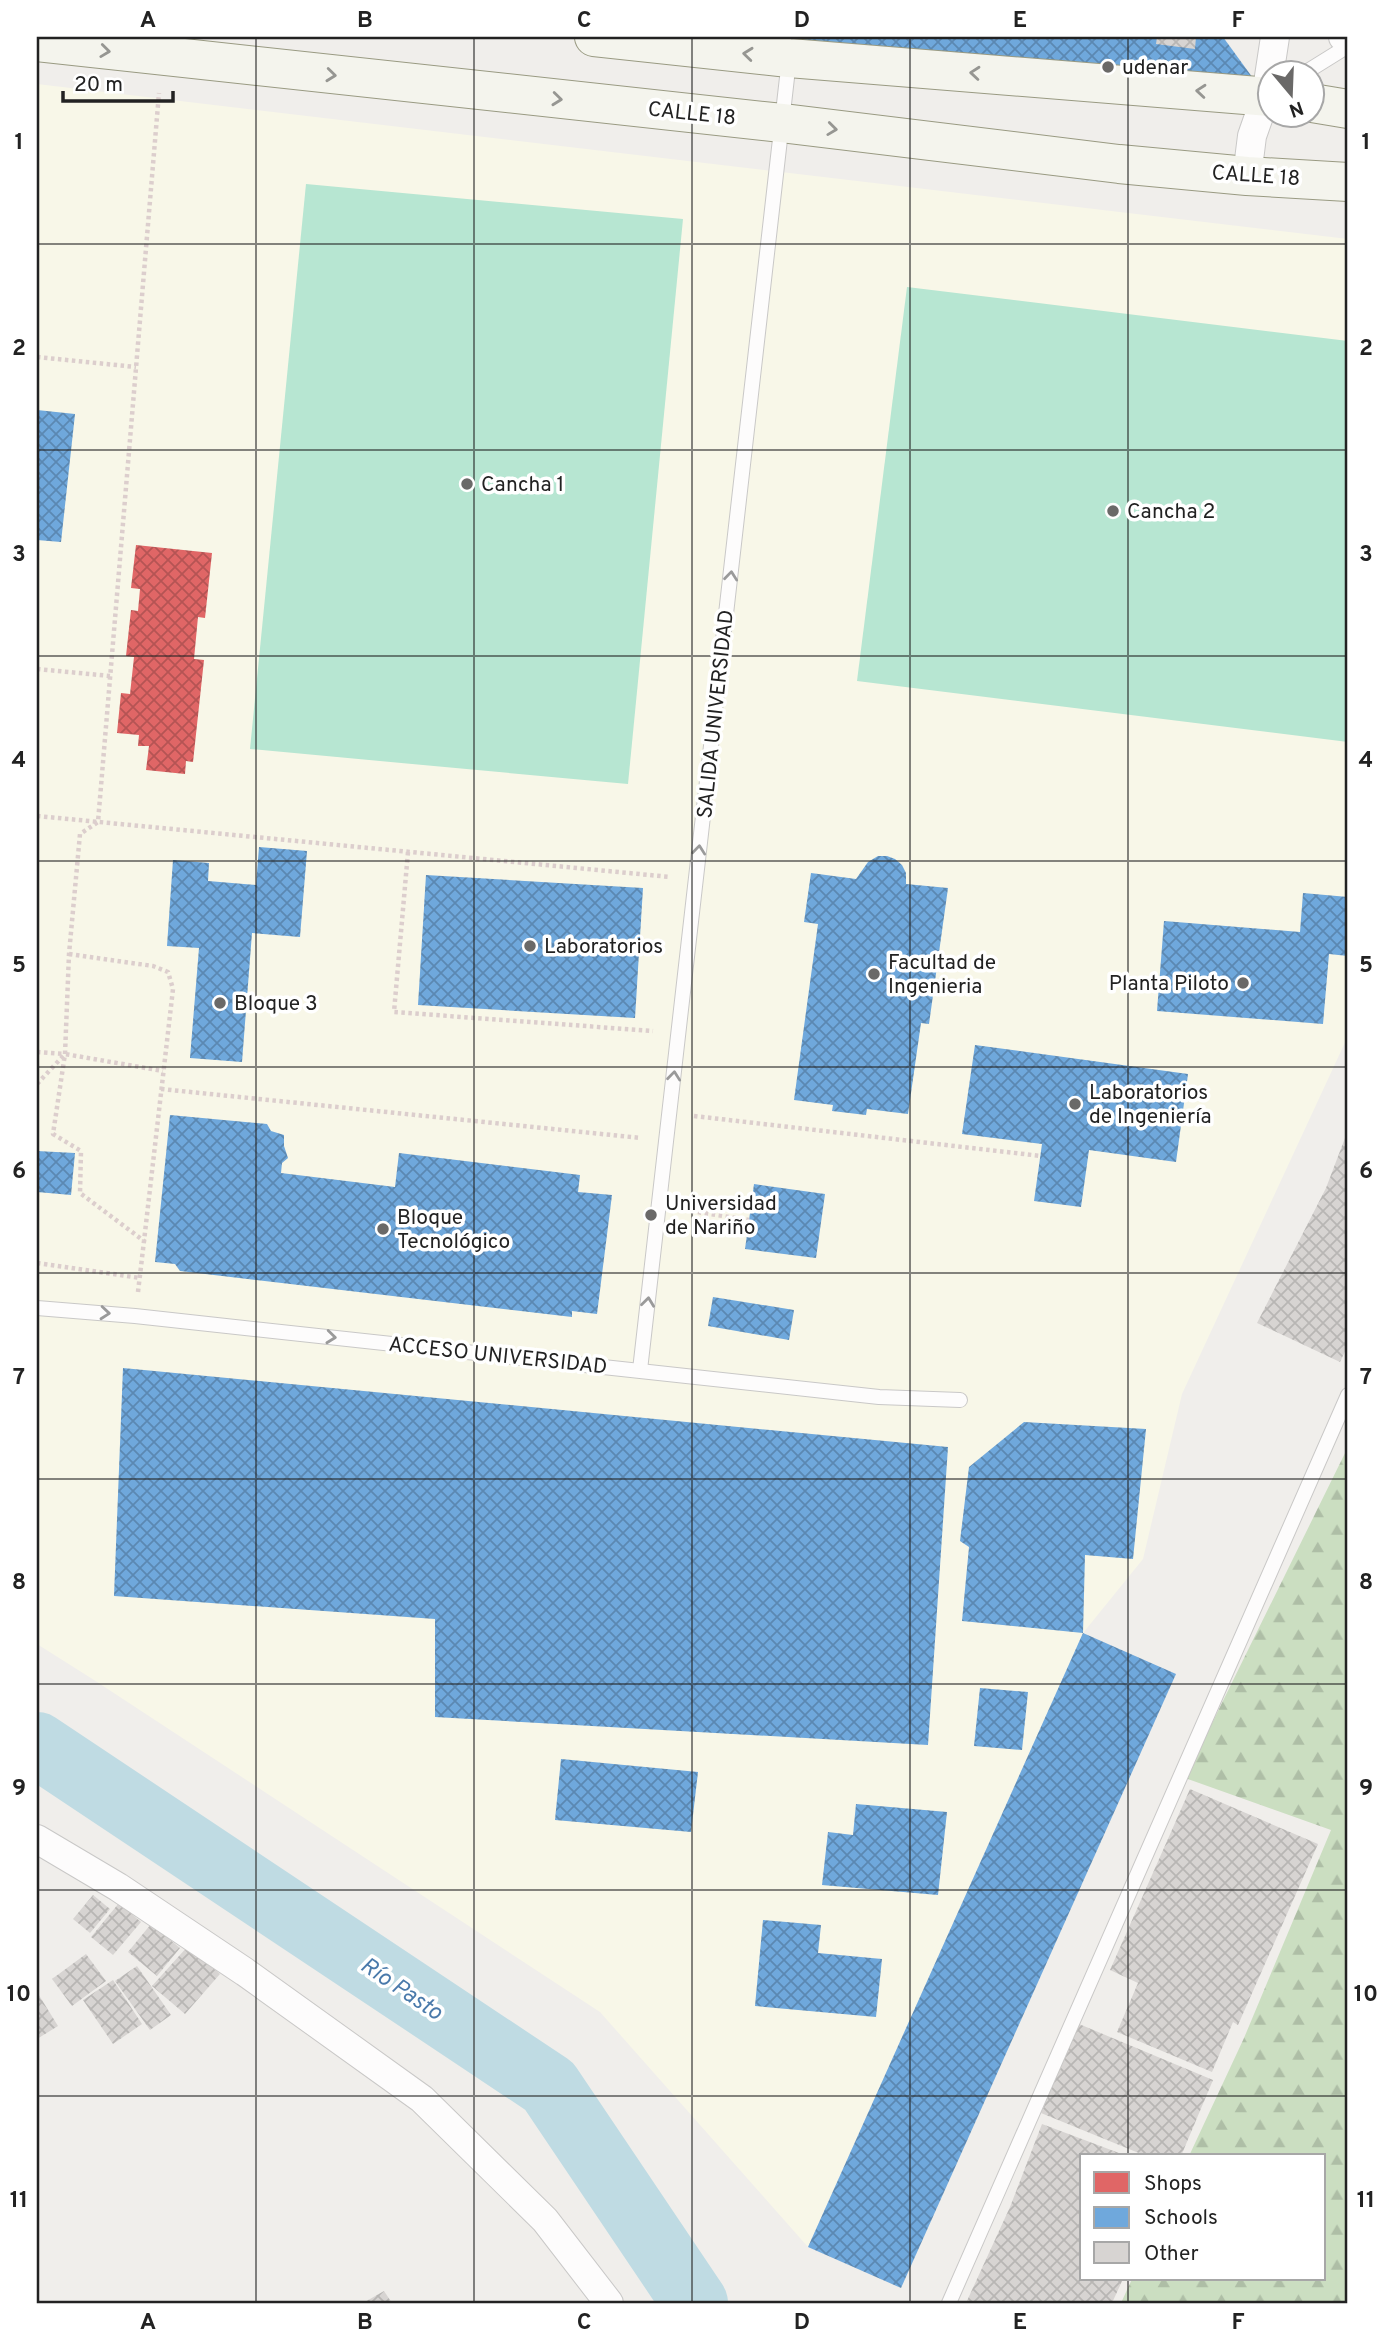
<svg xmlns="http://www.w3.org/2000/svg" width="1385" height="2340" viewBox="0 0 1385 2340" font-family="Overpass,sans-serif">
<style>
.education{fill:#f8f7e8}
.forest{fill:url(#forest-firs)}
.pitch{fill:#b7e6d2}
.shops{fill:url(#shops-cross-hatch)}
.schools{fill:url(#schools-cross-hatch)}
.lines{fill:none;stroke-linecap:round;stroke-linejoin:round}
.river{stroke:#bfdbe3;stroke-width:66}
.building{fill:url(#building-cross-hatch)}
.lane-casing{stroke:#c9c8c7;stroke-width:16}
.street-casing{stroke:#c9c8c7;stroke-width:30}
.secondary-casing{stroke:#999a82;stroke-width:40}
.path{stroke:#dccecd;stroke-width:4.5;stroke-dasharray:3.5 3.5;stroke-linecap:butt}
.lane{stroke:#fdfcfc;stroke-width:14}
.street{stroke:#fdfcfc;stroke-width:28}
.secondary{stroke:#f4f4ed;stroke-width:38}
.oneway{stroke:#969692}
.oneway2{stroke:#9a9a9a}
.grid{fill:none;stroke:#222;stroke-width:2;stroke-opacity:0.55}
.poi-dot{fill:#6a6968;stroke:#fff;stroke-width:2.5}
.labels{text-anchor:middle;stroke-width:7;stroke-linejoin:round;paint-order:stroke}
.poi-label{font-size:21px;fill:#222;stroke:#fff;text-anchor:start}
.street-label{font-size:21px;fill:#222;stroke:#fff}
.water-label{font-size:23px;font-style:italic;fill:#4a7aab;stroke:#fff}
.neatline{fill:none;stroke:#222;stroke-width:2.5}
.grid-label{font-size:23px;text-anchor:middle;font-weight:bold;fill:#222}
</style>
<defs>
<pattern id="forest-firs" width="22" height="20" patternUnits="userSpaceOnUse" patternTransform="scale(1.75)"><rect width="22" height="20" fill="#cbdec1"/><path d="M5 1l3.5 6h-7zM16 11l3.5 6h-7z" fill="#aebea6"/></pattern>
<pattern id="shops-cross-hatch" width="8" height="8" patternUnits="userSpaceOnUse" patternTransform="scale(1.75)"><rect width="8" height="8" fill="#e06666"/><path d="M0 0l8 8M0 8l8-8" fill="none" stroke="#b55454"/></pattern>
<pattern id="schools-cross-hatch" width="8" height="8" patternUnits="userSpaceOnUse" patternTransform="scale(1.75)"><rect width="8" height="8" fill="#6fa8dc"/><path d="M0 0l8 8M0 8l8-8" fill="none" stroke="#5b88b2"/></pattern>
<pattern id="building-cross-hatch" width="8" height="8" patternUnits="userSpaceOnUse" patternTransform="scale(1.75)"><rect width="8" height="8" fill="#d7d4d2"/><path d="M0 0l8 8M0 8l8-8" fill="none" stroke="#b8b6b4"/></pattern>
</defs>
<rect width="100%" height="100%" fill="#f0eeeb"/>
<polygon class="education" points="37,84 1348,239 1348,1036 1182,1394 1143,1559 1083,1633 808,2247 600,2012 94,1680 37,1644"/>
<polygon class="forest" points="1348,1447 1348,2303 1121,2303 1132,2279 1324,2279 1324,2156 1189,2156 1244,2038 1331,1830 1185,1778"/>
<g class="pitch">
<polygon points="306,184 683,219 628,784 250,749"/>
<polygon points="907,287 1348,341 1348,742 857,681"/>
</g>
<polygon class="shops" points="136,545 212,553 205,618 198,617 194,659 204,660 193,762 186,761 185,774 146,770 149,746 138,746 139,735 117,733 121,693 130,694 134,657 126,656 131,610 138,611 140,589 131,588"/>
<g class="schools">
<polygon points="695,37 1223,37 1266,96"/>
<polygon points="37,410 75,414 61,542 37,540"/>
<polygon points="259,847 307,851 300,937 252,933 242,1062 190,1058 199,948 167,946 173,860 209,863 208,881 256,885"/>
<polygon points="878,856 887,856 895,859 902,865 906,873 906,884 948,888 929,1024 921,1023 908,1114 867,1109 866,1115 832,1111 833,1105 794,1100 818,924 804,922 811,873 856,879 868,862"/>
<polygon points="426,875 643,888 635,1018 418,1005"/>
<polygon points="1303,893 1348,897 1348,956 1329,954 1323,1024 1157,1011 1164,921 1300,932"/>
<polygon points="975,1045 1188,1074 1176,1162 1089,1150 1081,1207 1034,1201 1042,1144 962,1134"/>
<polygon points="170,1115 267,1124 271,1131 284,1135 284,1146 288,1158 282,1163 281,1173 395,1187 399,1153 580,1175 578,1192 612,1195 597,1314 572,1311 572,1317 180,1271 175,1264 155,1262"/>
<polygon points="37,1151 75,1153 71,1195 37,1192"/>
<polygon points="754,1184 825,1194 816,1258 745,1249"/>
<polygon points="713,1297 794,1310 789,1340 708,1326"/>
<polygon points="123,1368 948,1447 928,1745 435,1717 435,1619 114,1596"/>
<polygon points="1024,1422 1146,1429 1133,1559 1085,1555 1083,1633 962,1621 969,1547 960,1541 969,1467"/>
<polygon points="1083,1633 1176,1674 901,2288 808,2247"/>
<polygon points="980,1688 1028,1692 1022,1750 974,1746"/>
<polygon points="561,1759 698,1772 691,1832 555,1820"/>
<polygon points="856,1804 947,1812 938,1895 822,1885 828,1832 853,1835"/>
<polygon points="763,1920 821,1925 818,1953 882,1959 876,2017 755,2006"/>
</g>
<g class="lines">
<polyline class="river" points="37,1745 549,2086 695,2303"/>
</g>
<g class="building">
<polygon points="1157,37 1196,37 1195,49 1156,44"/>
<polygon points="1348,1130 1348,1345 1340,1362 1257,1323 1326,1188"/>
<polygon points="1190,1789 1318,1844 1238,2025 1233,2022 1212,2072 1117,2032 1138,1983 1110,1970"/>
<polygon points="93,1895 110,1909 90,1933 73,1919"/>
<polygon points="119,1903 141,1922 113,1955 91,1937"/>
<polygon points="151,1924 180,1948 157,1976 128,1952"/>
<polygon points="188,1946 220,1974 185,2014 152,1986"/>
<polygon points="86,1954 106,1981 72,2006 52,1979"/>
<polygon points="137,1966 171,2015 150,2030 115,1981"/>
<polygon points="113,1980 142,2024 113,2044 83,2000"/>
<polygon points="37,1992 58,2026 37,2039"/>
<polygon points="1079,2024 1213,2080 1181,2156 1146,2156 1041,2113"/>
<polygon points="1042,2124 1127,2156 1082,2156 1082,2279 1123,2279 1112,2303 966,2303 1010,2207"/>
<polygon points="384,2291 392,2303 363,2303"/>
</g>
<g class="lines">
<defs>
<g id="lane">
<polyline points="1303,74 1348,46"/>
<polyline points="37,1308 135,1316 879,1397 960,1400"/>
<polyline points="640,1370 789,60"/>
<polyline points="949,2303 1348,1395"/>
</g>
<g id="street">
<polyline points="1343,37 1348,41"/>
<polyline points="1247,176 1252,136 1266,96 1275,37"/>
<polyline points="37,1839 118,1887 245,1972 422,2099 545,2220 609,2303"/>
</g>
<g id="secondary">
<polyline points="594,37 789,58 1270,97"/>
<polyline points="37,42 782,123 1119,164 1247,176 1348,182"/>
<polyline points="1312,103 1348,109"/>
</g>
</defs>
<use href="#lane" class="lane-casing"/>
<use href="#street" class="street-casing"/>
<use href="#secondary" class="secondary-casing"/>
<g class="path">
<polyline points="37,357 136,367"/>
<polyline points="37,669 110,676"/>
<polyline points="37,816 670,877"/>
<polyline points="408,852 394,1012 653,1031"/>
<polyline points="69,954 153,966 168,972 173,989 144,1241"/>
<polyline points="37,1052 64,1054"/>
<polyline points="37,1084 65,1054 163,1071"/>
<polyline points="161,1089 641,1138"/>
<polyline points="694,1116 1041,1156"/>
<polyline points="684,1210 749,1220"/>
<polyline points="37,1263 140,1278"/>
<polyline points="138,1292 144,1241 80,1193 81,1151 53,1134 65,1054 69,954 80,834 98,822 159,93"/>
</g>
<use href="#lane" class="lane"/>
<use href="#street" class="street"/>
<use href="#secondary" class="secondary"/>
</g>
<defs><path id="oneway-chevron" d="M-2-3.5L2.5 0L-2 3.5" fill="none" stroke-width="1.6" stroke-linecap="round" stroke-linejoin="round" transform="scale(1.75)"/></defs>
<g class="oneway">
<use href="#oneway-chevron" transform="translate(105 51) rotate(7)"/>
<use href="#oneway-chevron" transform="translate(748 54) rotate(-174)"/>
<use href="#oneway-chevron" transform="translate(975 73) rotate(-175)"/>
<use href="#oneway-chevron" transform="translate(331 75) rotate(6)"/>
<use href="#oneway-chevron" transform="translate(1201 91) rotate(-175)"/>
<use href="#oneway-chevron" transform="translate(557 99) rotate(6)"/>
<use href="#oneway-chevron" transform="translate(832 129) rotate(7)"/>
</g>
<g class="oneway2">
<use href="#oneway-chevron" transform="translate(731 576) rotate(-84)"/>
<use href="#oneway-chevron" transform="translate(699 850) rotate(-84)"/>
<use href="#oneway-chevron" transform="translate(674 1076) rotate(-84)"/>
<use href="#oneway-chevron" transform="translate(648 1302) rotate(-83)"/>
<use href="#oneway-chevron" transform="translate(105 1313) rotate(5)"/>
<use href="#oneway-chevron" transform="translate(331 1337) rotate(6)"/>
</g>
<path class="grid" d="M256,37v2266M474,37v2266M692,37v2266M910,37v2266M1128,37v2119M37,244h1311M37,450h1311M37,656h1311M37,861h1311M37,1067h1311M37,1273h1311M37,1479h1311M37,1684h1311M37,1890h1311M37,2096h1311M1128,2279v24"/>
<g class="poi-dot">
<circle cx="1108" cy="67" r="7"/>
<circle cx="467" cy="484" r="7"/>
<circle cx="1113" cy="511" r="7"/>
<circle cx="530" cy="946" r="7"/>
<circle cx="874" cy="974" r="7"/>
<circle cx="1243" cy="983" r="7"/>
<circle cx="220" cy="1003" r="7"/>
<circle cx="1075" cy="1104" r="7"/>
<circle cx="651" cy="1215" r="7"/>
<circle cx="383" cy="1229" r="7"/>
</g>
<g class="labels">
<g class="poi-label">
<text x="1122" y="74">udenar</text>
<text x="481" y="491">Cancha 1</text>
<text x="1127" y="518">Cancha 2</text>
<text x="544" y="953">Laboratorios</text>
<text x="888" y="969">Facultad de<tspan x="888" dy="24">Ingenieria</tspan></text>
<text x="1229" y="990" text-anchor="end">Planta Piloto</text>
<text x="234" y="1010">Bloque 3</text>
<text x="1089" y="1099">Laboratorios<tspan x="1089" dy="24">de Ingeniería</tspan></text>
<text x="665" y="1210">Universidad<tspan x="665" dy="24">de Nariño</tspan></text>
<text x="397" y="1224">Bloque<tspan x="397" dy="24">Tecnológico</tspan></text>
</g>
<g class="street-label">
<text transform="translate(692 113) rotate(6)" y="7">CALLE 18</text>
<text transform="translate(1256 175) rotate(4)" y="7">CALLE 18</text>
<text transform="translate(715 714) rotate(-84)" y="7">SALIDA UNIVERSIDAD</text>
<text transform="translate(498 1355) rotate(6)" y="7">ACCESO UNIVERSIDAD</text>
</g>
<g class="water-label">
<text transform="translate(402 1988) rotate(34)" y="8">Río Pasto</text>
</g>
</g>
<rect width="1385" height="2340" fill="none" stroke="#ffffff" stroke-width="77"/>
<rect x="1080" y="2154" width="245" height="126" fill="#ffffff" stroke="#a7a7a7" stroke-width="2"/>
<rect x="1094" y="2172" width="35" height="21" fill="#e06666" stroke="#a7a7a7" stroke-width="2"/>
<text x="1144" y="2190" font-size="21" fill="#222222">Shops</text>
<rect x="1094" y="2207" width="35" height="21" fill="#6fa8dc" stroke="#a7a7a7" stroke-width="2"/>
<text x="1144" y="2224" font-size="21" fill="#222222">Schools</text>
<rect x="1094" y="2242" width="35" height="21" fill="#d7d4d2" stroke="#a7a7a7" stroke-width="2"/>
<text x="1144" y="2260" font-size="21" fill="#222222">Other</text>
<g transform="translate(1291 94) rotate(161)"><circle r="33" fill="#ffffff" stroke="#a7a7a7" stroke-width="2"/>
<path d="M0-5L12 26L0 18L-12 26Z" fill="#6a6968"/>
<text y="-10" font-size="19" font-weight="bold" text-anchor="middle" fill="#222222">N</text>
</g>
<path d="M63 91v10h110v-10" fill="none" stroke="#222222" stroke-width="3.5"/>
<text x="74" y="91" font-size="21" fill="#222222" stroke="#ffffff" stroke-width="5" paint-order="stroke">20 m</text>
<rect x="38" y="38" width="1308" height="2264" class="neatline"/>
<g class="grid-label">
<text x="148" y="27">A</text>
<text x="365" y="27">B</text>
<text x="584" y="27">C</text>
<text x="802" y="27">D</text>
<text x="1020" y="27">E</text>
<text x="1238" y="27">F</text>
<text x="19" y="149">1</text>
<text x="1366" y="149">1</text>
<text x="19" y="355">2</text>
<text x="1366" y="355">2</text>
<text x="19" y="561">3</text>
<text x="1366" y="561">3</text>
<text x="19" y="767">4</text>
<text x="1366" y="767">4</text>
<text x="19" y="972">5</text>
<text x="1366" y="972">5</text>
<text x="19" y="1178">6</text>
<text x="1366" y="1178">6</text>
<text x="19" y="1384">7</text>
<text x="1366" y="1384">7</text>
<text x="19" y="1589">8</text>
<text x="1366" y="1589">8</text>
<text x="19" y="1795">9</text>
<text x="1366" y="1795">9</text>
<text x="19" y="2001">10</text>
<text x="1366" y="2001">10</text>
<text x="19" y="2207">11</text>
<text x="1366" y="2207">11</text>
<text x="148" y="2329">A</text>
<text x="365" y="2329">B</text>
<text x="584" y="2329">C</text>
<text x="802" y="2329">D</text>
<text x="1020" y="2329">E</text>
<text x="1238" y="2329">F</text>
</g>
</svg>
